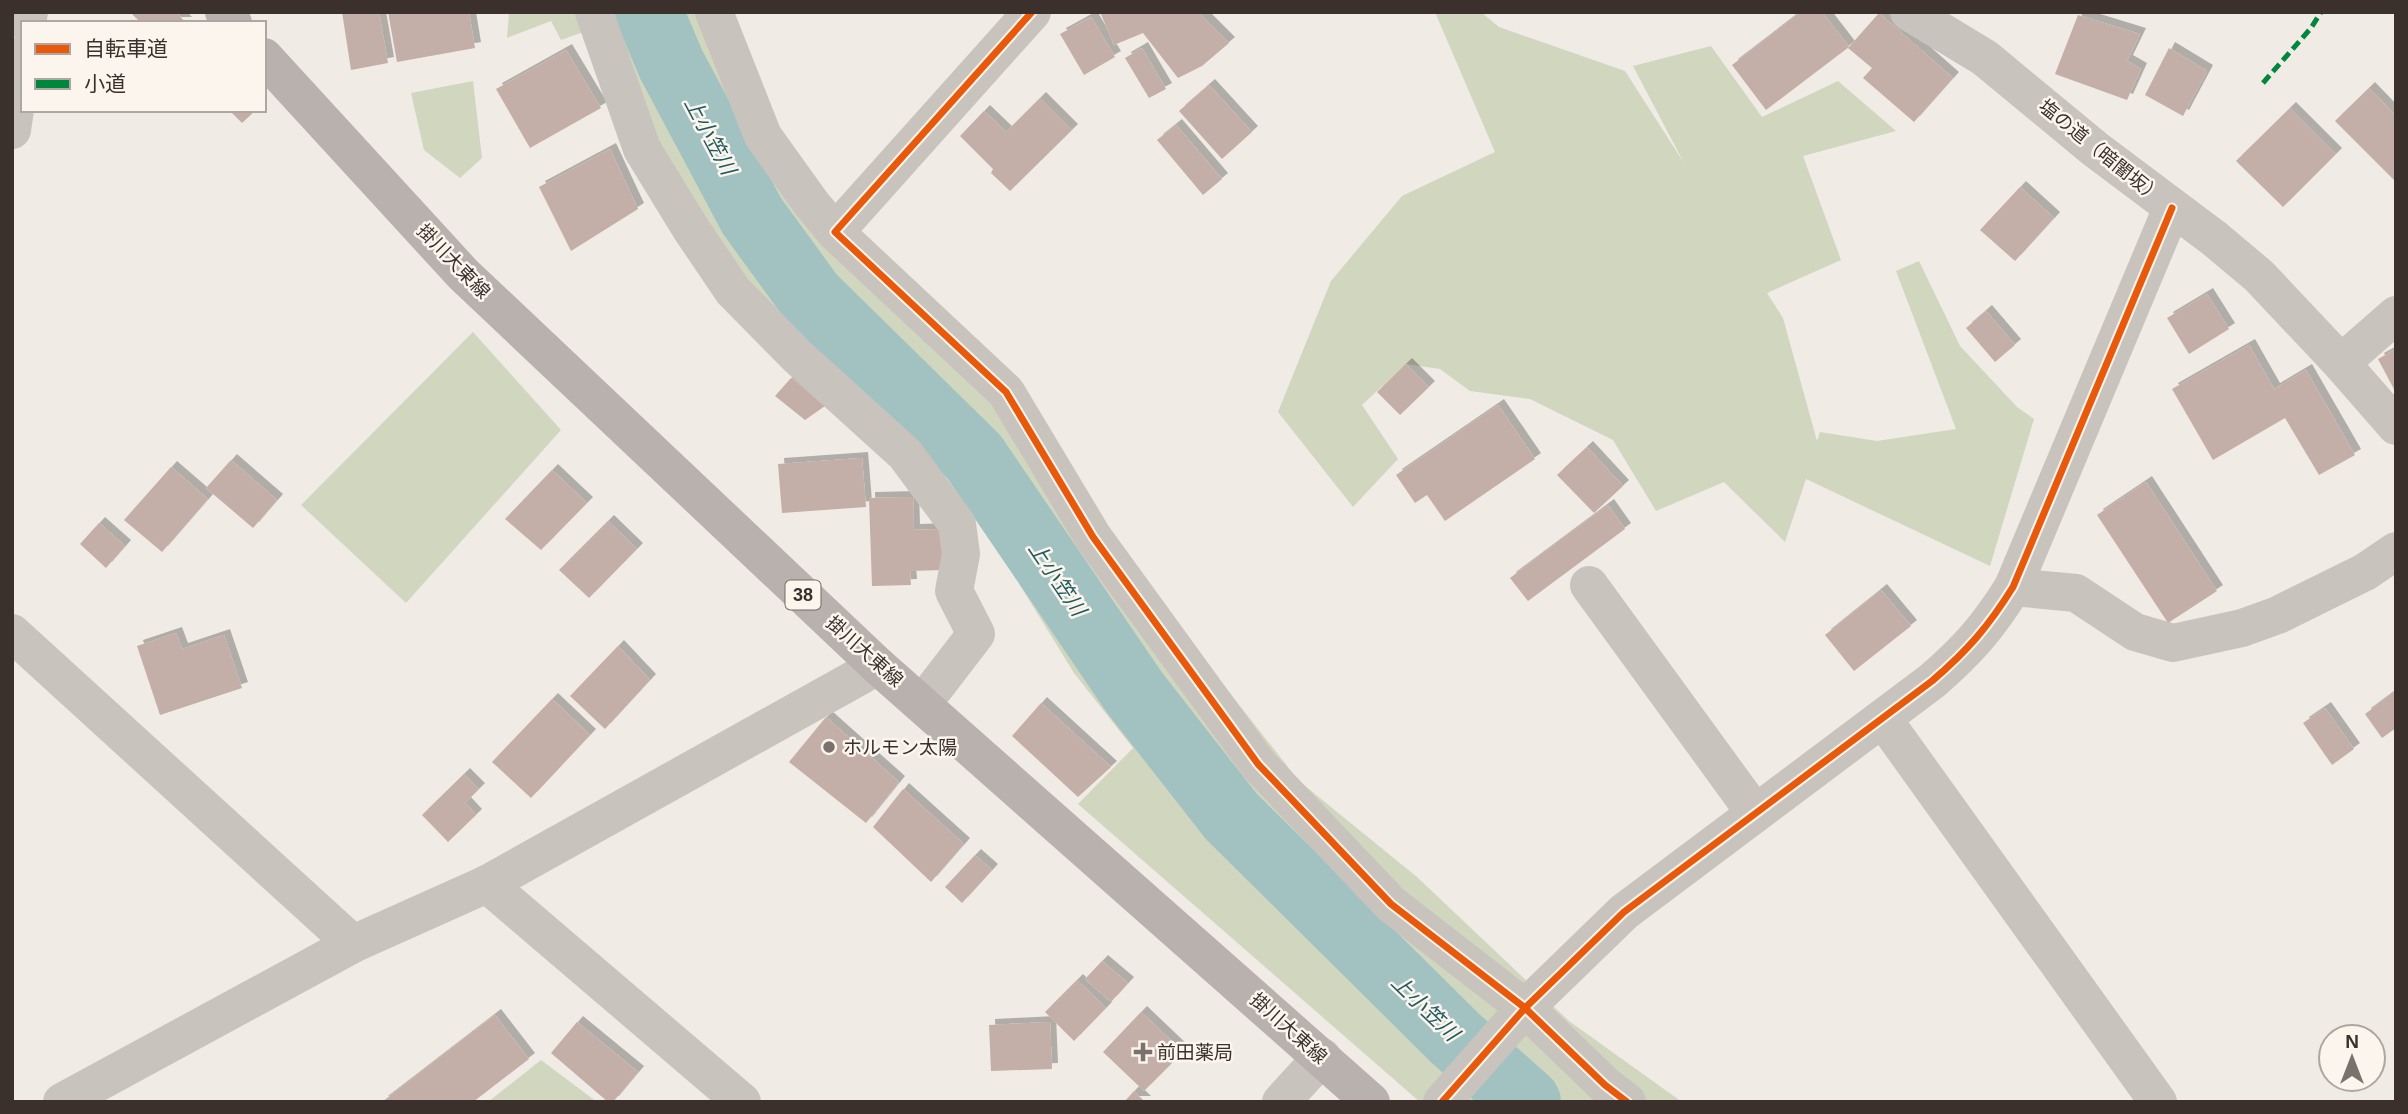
<svg xmlns="http://www.w3.org/2000/svg" width="2408" height="1114" viewBox="0 0 2408 1114" font-family="Helvetica,'Noto Sans JP',sans-serif">
<style>
.green{fill:#d1d6bf}
.lines{fill:none;stroke-linecap:round;stroke-linejoin:round}
.river{stroke:#a1c2c1;stroke-width:68}
.building{fill:#c3afa7;filter:url(#shadow)}
.minor{stroke:#c9c3be;stroke-width:38}
.major{stroke:#b8b1ad;stroke-width:38}
.quiet{stroke:#00873e;stroke-width:5;stroke-dasharray:10 5;stroke-linecap:butt}
.cycleway-casing{stroke:#fbf5ee;stroke-width:11}
.cycleway{stroke:#e8590c;stroke-width:7}
.poi-dot{fill:#7a716c;stroke:#fbf5ee;stroke-width:2.5}
.labels{text-anchor:middle;stroke-width:5;stroke-linejoin:round;paint-order:stroke}
.shield{fill:#fbf5ee;stroke:#756b66;stroke-width:2}
.shield-label{font-size:18px;font-weight:bold;fill:#3b302b}
.street-label{font-size:19px;fill:#3b302b;stroke:#fbf5ee}
.poi-label{font-size:19px;fill:#3b302b;stroke:#fbf5ee;text-anchor:start}
.water-label{font-size:21px;font-style:italic;fill:#1f5a5e;stroke:#fbf5ee}
</style>
<defs>
<filter id="shadow"><feDropShadow dx="6" dy="-6" stdDeviation="0" flood-color="#0004"/></filter>
</defs>
<rect width="100%" height="100%" fill="#f0ebe5"/>
<g class="green">
<polygon points="509,12 582,12 589,30 561,40 551,21 507,38"/>
<polygon points="607,12 701,12 763,136 1046,459 1299,781 1417,877 1569,1021 1682,1102 1420,1102 1078,804 1133,748 1074,673 962,491 691,229"/>
<polygon points="1435,12 1481,12 1499,27 1625,71 1684,163 1633,66 1711,46 1762,117 1838,81 1896,131 1803,156 1841,260 1767,293 1783,318 1817,441 1820,432 1877,441 1956,429 1896,271 1919,261 1960,346 2017,407 2034,419 1990,566 1806,479 1785,542 1724,482 1656,511 1613,440 1530,399 1470,391 1440,369 1406,364 1362,405 1398,459 1353,507 1278,412 1331,281 1402,196 1495,152"/>
<polygon points="473,81 482,158 460,178 424,150 411,93"/>
<polygon points="473,332 561,430 406,603 301,505"/>
<polygon points="541,1060 597,1102 488,1102"/>
</g>
<g class="lines">
<polyline class="river" points="649,12 671,64 752,216 811,297 974,457 1134,692 1231,816 1455,1038 1527,1102"/>
</g>
<g class="building">
<polygon points="130,12 176,12 186,23 141,23"/>
<polygon points="342,12 379,12 388,63 351,70"/>
<polygon points="388,12 469,12 475,48 397,62"/>
<polygon points="1100,12 1198,12 1229,43 1202,66 1178,78 1143,33 1114,45"/>
<polygon points="1801,12 1822,12 1849,47 1766,110 1732,65"/>
<polygon points="1879,13 1953,78 1914,122 1863,78 1872,68 1848,48"/>
<polygon points="2078,15 2140,34 2127,61 2141,69 2127,100 2055,74"/>
<polygon points="1091,17 1115,57 1084,75 1060,34"/>
<polygon points="1142,48 1166,89 1149,98 1125,58"/>
<polygon points="2169,48 2207,71 2183,116 2145,95"/>
<polygon points="566,50 601,108 530,148 496,89"/>
<polygon points="1209,85 1252,132 1222,159 1179,111"/>
<polygon points="2369,88 2396,116 2396,182 2335,121"/>
<polygon points="1040,98 1072,130 1010,191 991,173 993,169 960,136 984,111 1006,132"/>
<polygon points="2290,108 2336,154 2283,207 2236,161"/>
<polygon points="229,110 256,110 242,123"/>
<polygon points="1176,125 1222,179 1203,195 1157,140"/>
<polygon points="610,149 638,209 571,251 539,187"/>
<polygon points="2020,187 2054,218 2015,261 1980,230"/>
<polygon points="2207,294 2229,329 2189,354 2167,318"/>
<polygon points="1986,311 2015,345 1995,362 1966,328"/>
<polygon points="2249,345 2274,389 2306,370 2355,455 2319,475 2285,418 2213,460 2172,389"/>
<polygon points="2396,349 2396,393 2378,359"/>
<polygon points="1406,364 1429,387 1400,415 1377,392"/>
<polygon points="791,378 825,406 805,420 775,396"/>
<polygon points="1498,405 1535,459 1445,521 1427,495 1415,503 1396,475"/>
<polygon points="1587,447 1623,486 1594,513 1557,475"/>
<polygon points="862,458 866,507 782,513 778,464"/>
<polygon points="231,460 277,500 253,528 206,488"/>
<polygon points="171,467 208,499 162,552 124,520"/>
<polygon points="552,470 587,503 541,550 505,519"/>
<polygon points="2146,482 2217,591 2168,623 2097,515"/>
<polygon points="913,497 914,530 942,529 943,570 910,571 911,585 872,586 869,498"/>
<polygon points="1608,505 1625,529 1528,601 1510,578"/>
<polygon points="608,521 637,549 589,598 559,570"/>
<polygon points="99,523 125,546 106,568 80,544"/>
<polygon points="1881,590 1911,626 1854,671 1825,635"/>
<polygon points="176,633 182,649 224,635 242,688 160,715 137,646"/>
<polygon points="618,646 650,680 605,729 570,696"/>
<polygon points="2396,691 2396,728 2382,738 2365,714"/>
<polygon points="552,699 590,735 531,798 492,762"/>
<polygon points="1041,703 1111,767 1078,797 1012,736"/>
<polygon points="2325,708 2354,749 2332,765 2303,723"/>
<polygon points="826,717 899,782 866,823 789,762"/>
<polygon points="464,774 479,789 465,803 476,815 448,842 422,815"/>
<polygon points="903,789 964,844 931,882 873,827"/>
<polygon points="975,855 992,870 962,903 945,887"/>
<polygon points="1102,961 1128,983 1111,1002 1085,979"/>
<polygon points="1077,980 1106,1008 1074,1041 1045,1012"/>
<polygon points="1141,1012 1183,1052 1144,1091 1103,1052"/>
<polygon points="495,1015 529,1059 473,1102 382,1102"/>
<polygon points="577,1022 638,1072 613,1102 608,1102 551,1053"/>
<polygon points="1050,1022 1052,1069 991,1071 989,1025"/>
<polygon points="1134,1091 1145,1102 1124,1102"/>
</g>
<g class="lines">
<g class="minor">
<polyline points="594,12 642,149 691,229 733,291 798,357 905,454 957,524 961,554 954,591 976,634 923,703"/>
<polyline points="714,12 763,136 811,203 835,232"/>
<polyline points="1032,12 835,232 1006,392 1093,537 1258,764 1391,904 1525,1008 1605,1085 1627,1102"/>
<polyline points="1909,12 1985,58 2095,149 2215,239 2259,276 2341,363 2396,426"/>
<polyline points="27,23 29,12"/>
<polyline points="12,130 23,55"/>
<polyline points="2341,363 2396,315"/>
<polyline points="1589,585 1755,813"/>
<polyline points="2013,587 2076,593 2135,632 2173,643 2242,628 2278,615 2365,572 2396,551"/>
<polyline points="12,633 353,944"/>
<polyline points="1883,719 2158,1102"/>
<polyline points="487,884 742,1102"/>
<polyline points="62,1102 353,944 487,884 878,666"/>
<polyline points="1281,1102 1322,1057"/>
<path d="M1442,1102l83,-94 99,-96 308,-231c36,-31 56,-54 81,-94l159,-379"/>
</g>
<g class="major">
<polyline points="224,12 233,23"/>
<polyline points="264,57 463,274 878,666 1371,1102"/>
</g>
<polyline class="quiet" points="2263,83 2311,28 2321,12"/>
<defs>
<g id="cycleway">
<polyline points="1032,12 835,232 1006,392 1093,537 1258,764 1391,904 1525,1008 1605,1085 1627,1102"/>
<path d="M1442,1102l83,-94 99,-96 308,-231c36,-31 56,-54 81,-94l159,-379"/>
</g>
</defs>
<use href="#cycleway" class="cycleway-casing"/>
<use href="#cycleway" class="cycleway"/>
</g>
<g class="poi-dot">
<circle cx="829" cy="747" r="7"/>
<path d="M1139.5 1041.5h7v7h7v7h-7v7h-7v-7h-7v-7h7z"/>
</g>
<g class="labels">
<rect class="shield" x="785.5" y="580.5" width="35" height="29" rx="5"/>
<g class="shield-label">
<text x="803" y="601">38</text>
</g>
<g class="street-label">
<text transform="translate(2101 151) rotate(39)" y="7">塩の道（暗闇坂）</text>
<text transform="translate(454 261) rotate(46)" y="7">掛川大東線</text>
<text transform="translate(865 651) rotate(42)" y="7">掛川大東線</text>
<text transform="translate(1289 1028) rotate(42)" y="7">掛川大東線</text>
</g>
<g class="poi-label">
<text x="843" y="754">ホルモン太陽</text>
<text x="1157" y="1059">前田薬局</text>
</g>
<g class="water-label">
<text transform="translate(710 136) rotate(62)" y="7">上小笠川</text>
<text transform="translate(1057 579) rotate(56)" y="7">上小笠川</text>
<text transform="translate(1425 1008) rotate(44)" y="7">上小笠川</text>
</g>
</g>
<rect width="2408" height="1114" fill="none" stroke="#3b302b" stroke-width="28"/>
<rect x="21" y="21" width="245" height="91" fill="#fbf5ee" stroke="#aea6a0" stroke-width="2"/>
<rect x="35" y="44" width="35" height="10" fill="#e8590c" stroke="#aea6a0" stroke-width="2"/>
<text x="84" y="56" font-size="21" fill="#3b302b">自転車道</text>
<rect x="35" y="79" width="35" height="10" fill="#00873e" stroke="#aea6a0" stroke-width="2"/>
<text x="84" y="91" font-size="21" fill="#3b302b">小道</text>
<g transform="translate(2352 1058)"><circle r="33" fill="#fbf5ee" stroke="#aea6a0" stroke-width="2"/>
<path d="M0-5L12 26L0 18L-12 26Z" fill="#7a716c"/>
<text y="-10" font-size="19" font-weight="bold" text-anchor="middle" fill="#3b302b">N</text>
</g>
</svg>
